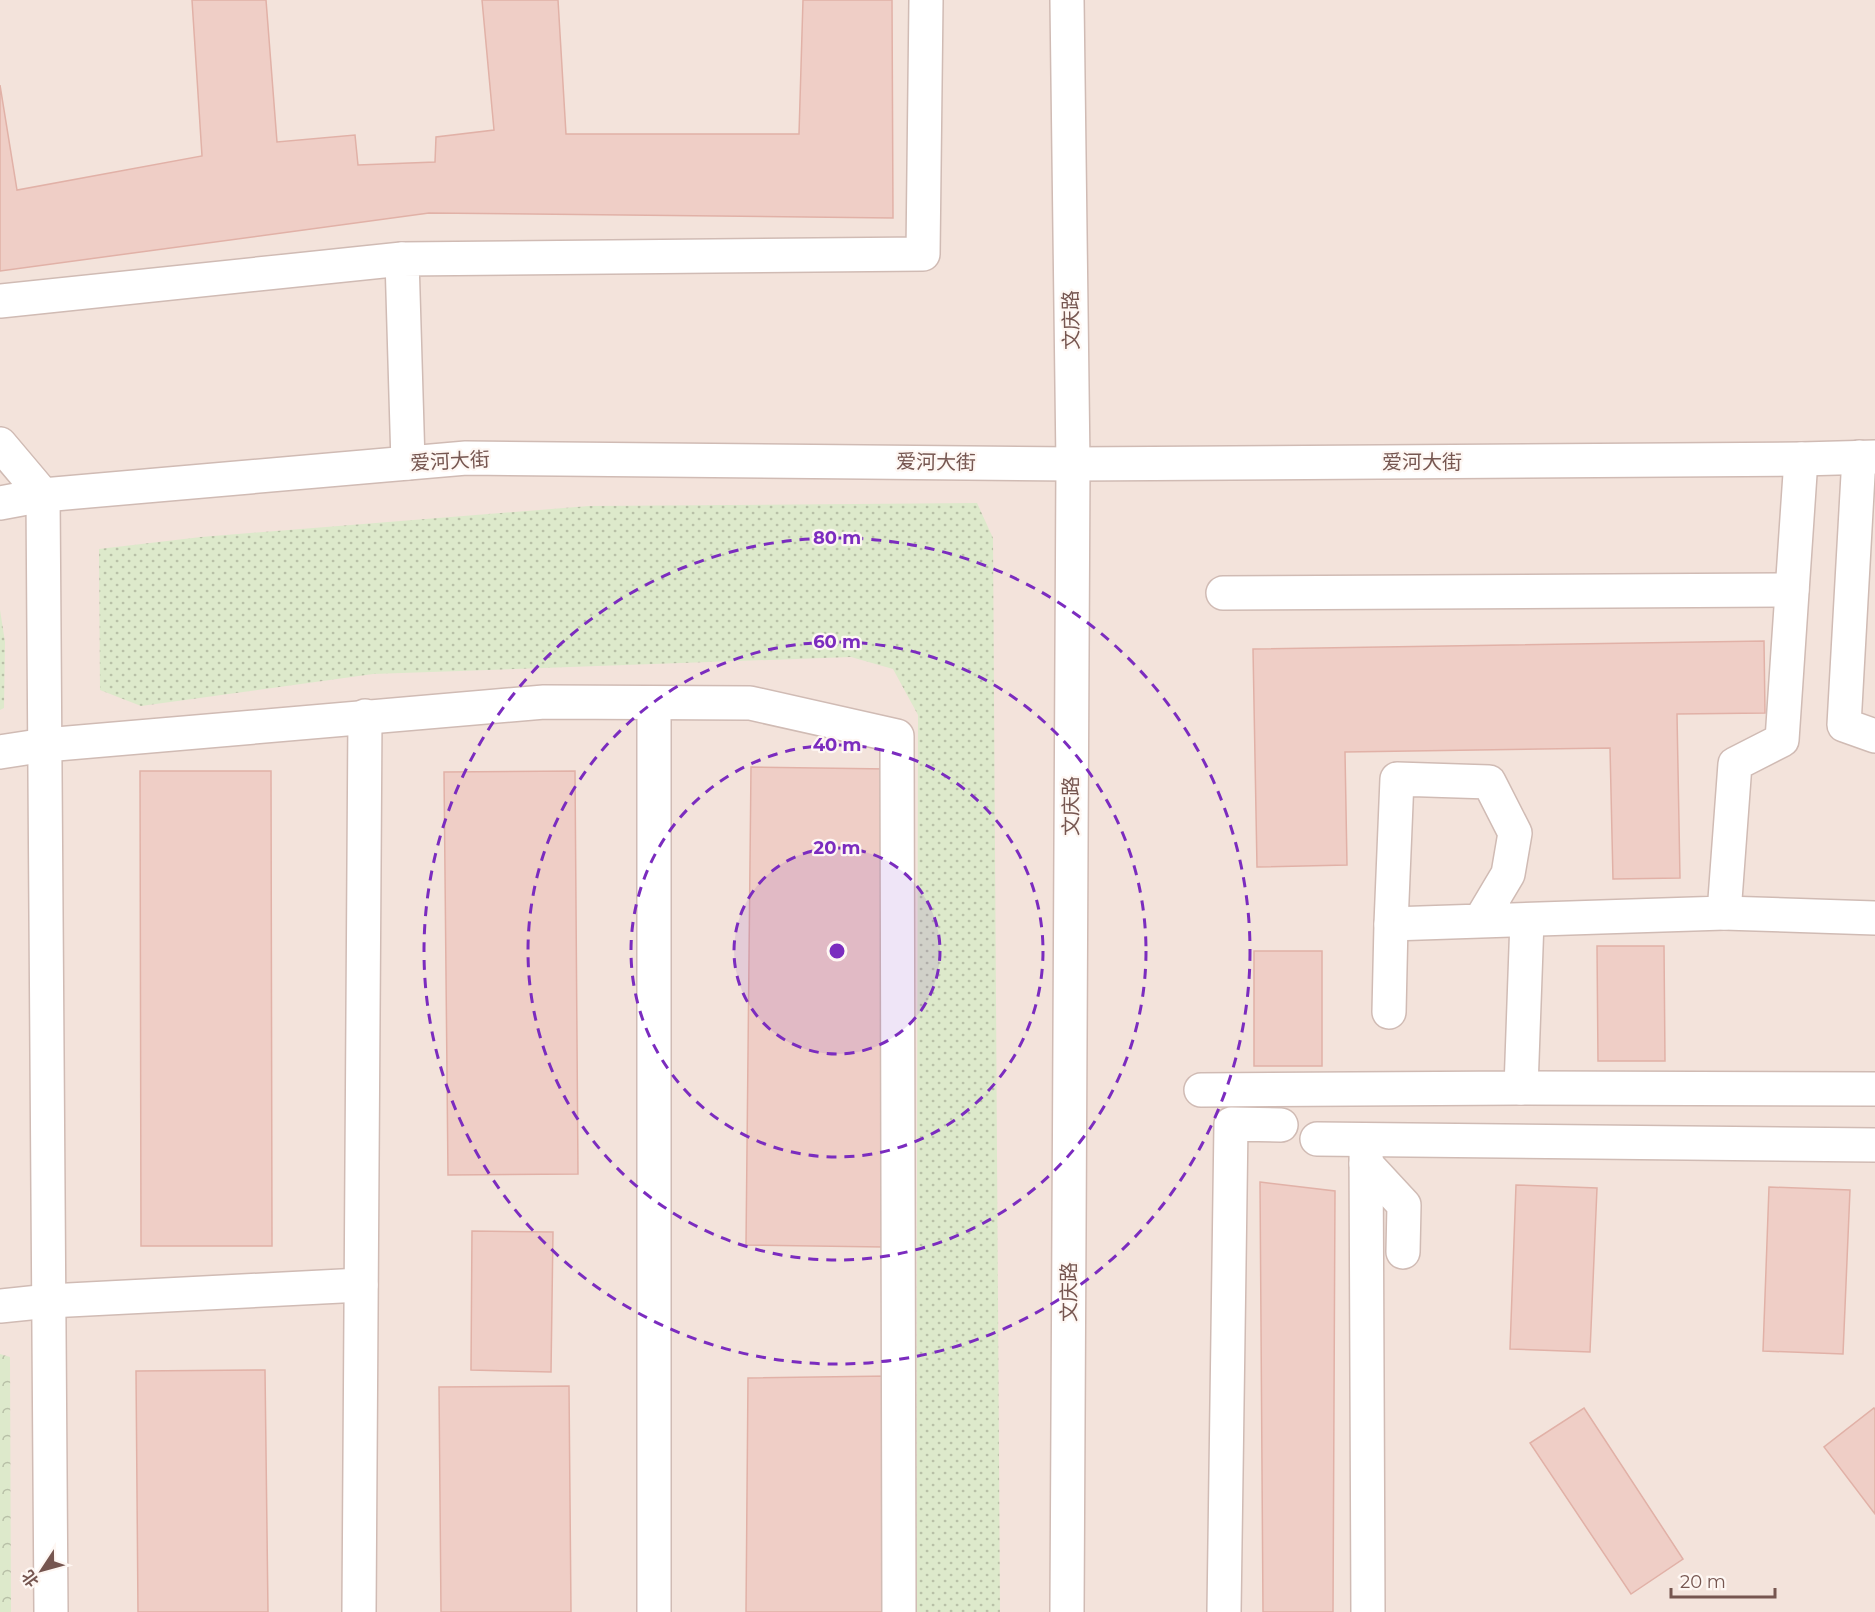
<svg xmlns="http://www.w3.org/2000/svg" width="1875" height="1612" viewBox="0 0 1875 1612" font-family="Montserrat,'Noto Sans SC',sans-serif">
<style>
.residential{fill:#f3e3db}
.grass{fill:url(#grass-dots)}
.forest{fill:url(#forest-crowns)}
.building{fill:#efcec6;stroke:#e1b1a7;stroke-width:1.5}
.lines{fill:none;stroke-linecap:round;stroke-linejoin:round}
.minor-casing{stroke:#d0bbb4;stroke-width:36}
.minor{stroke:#fff;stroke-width:33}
.ring{fill:none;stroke:#7b2cbf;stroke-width:3;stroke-dasharray:10 8}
.labels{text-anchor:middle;stroke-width:4.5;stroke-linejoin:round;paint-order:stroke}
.street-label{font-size:20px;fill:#765650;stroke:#fef7f3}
.centre{fill:#7b2cbf;stroke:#fef7f3;stroke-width:3}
.ring-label{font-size:18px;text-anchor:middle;font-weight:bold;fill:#7b2cbf;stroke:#fef7f3;stroke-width:4.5;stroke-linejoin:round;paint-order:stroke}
</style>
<defs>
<pattern id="grass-dots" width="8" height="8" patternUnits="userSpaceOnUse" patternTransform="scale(1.5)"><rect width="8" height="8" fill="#dde9cb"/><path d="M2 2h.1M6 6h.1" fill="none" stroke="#b8c0a7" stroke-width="1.8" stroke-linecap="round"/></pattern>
<pattern id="forest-crowns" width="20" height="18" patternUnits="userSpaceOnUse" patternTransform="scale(1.5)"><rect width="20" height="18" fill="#dde9cb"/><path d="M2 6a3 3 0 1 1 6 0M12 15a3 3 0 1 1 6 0" fill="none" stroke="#b8c0a7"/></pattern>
</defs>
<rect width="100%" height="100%" fill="#fcf3ed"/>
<rect class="residential" x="0" y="0" width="1875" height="1612"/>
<g class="grass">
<polygon points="977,503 993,538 1000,1612 916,1612 918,715 893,669 851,657 373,674 141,706 100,690 99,549 201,537 589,506"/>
<polygon points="0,610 5,642 4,708 0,710"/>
</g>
<polygon class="forest" points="0,1354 10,1357 11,1612 0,1612"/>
<g class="building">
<polygon points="192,0 266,0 277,142 355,135 358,165 435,162 436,137 494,130 482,0 558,0 566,134 799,134 803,0 892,0 893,218 429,213 0,271 0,85 17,190 202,156"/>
<polygon points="1764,641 1765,713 1677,714 1680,878 1613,879 1610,748 1345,752 1347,865 1257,867 1253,649"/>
<polygon points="751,767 888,769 883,1247 746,1245"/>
<polygon points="140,771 271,771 272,1246 141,1246"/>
<polygon points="575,771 578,1174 448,1175 444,772"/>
<polygon points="1597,946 1664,946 1665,1061 1598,1061"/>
<rect x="1254" y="951" width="68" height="115"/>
<polygon points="1260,1182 1335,1191 1333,1612 1263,1612"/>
<polygon points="1516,1185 1597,1188 1590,1352 1510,1349"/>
<polygon points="1769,1187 1850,1190 1843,1354 1763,1351"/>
<polygon points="472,1231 553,1232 551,1372 471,1370"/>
<polygon points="265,1370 268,1612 138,1612 136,1371"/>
<polygon points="889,1376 885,1612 746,1612 748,1378"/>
<polygon points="569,1386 571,1612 441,1612 439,1387"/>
<polygon points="1584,1408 1683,1559 1631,1594 1530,1443"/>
<polygon points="1874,1408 1875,1410 1875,1514 1824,1447"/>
</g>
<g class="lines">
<defs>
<g id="minor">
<polyline points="1067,0 1073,464 1067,1612"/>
<polyline points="0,301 402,259"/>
<polyline points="0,444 43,495 51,1612"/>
<polyline points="1859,457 1844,725 1875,736"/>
<polyline points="408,463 402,259 923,254 926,0"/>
<polyline points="0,503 43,495 466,458 1073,464 1801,459 1875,457"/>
<polyline points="1223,593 1792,590"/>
<polyline points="654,703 654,1612"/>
<polyline points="0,752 45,745 544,702 750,703 897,736 899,1612"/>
<polyline points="1724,913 1875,918"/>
<polyline points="1480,921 1508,874 1515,833 1489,782 1397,779 1391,924 1724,913 1735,764 1782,740 1801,459"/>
<polyline points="1389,1012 1391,924"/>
<polyline points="1521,1088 1875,1089"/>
<polyline points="1201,1090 1521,1088 1527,920"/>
<polyline points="1317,1139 1875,1145"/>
<polyline points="1366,1141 1368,1612"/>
<polyline points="1366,1164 1404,1205 1403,1252"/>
<polyline points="0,1306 49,1301 361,1285"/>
<polyline points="359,1612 365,716"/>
<polyline points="1224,1612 1231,1124 1281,1125"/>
</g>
</defs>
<use href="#minor" class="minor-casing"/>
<use href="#minor" class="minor"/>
</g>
<circle cx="837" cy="951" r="103" fill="#7b2cbf" fill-opacity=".12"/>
<g class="ring">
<circle cx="837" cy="951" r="103"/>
<circle cx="837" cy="951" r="206"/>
<circle cx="837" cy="951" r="309"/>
<circle cx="837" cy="951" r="413"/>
</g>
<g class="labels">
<g class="street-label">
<text transform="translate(1071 320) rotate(-91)" y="7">文庆路</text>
<text transform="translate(450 461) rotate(-3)" y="7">爱河大街</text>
<text transform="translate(936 462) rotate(1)" y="7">爱河大街</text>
<text x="1422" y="469">爱河大街</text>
<text transform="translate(1071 806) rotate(-90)" y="7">文庆路</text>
<text transform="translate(1069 1292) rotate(-90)" y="7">文庆路</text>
</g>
</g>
<circle cx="837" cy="951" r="9" class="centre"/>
<g class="ring-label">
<text x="837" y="544">80 m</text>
<text x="837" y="648">60 m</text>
<text x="837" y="751">40 m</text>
<text x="837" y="854">20 m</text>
</g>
<g transform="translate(42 1570) rotate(234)" stroke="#fef7f3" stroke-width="4.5" paint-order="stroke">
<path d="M0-4.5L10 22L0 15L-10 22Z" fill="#765650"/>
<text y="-9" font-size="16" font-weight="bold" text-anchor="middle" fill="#765650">北</text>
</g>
<path d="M1671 1588v9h104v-9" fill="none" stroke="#765650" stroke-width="3"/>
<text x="1680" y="1588" font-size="18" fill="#765650" stroke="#fef7f3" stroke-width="4.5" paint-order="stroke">20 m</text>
</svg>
